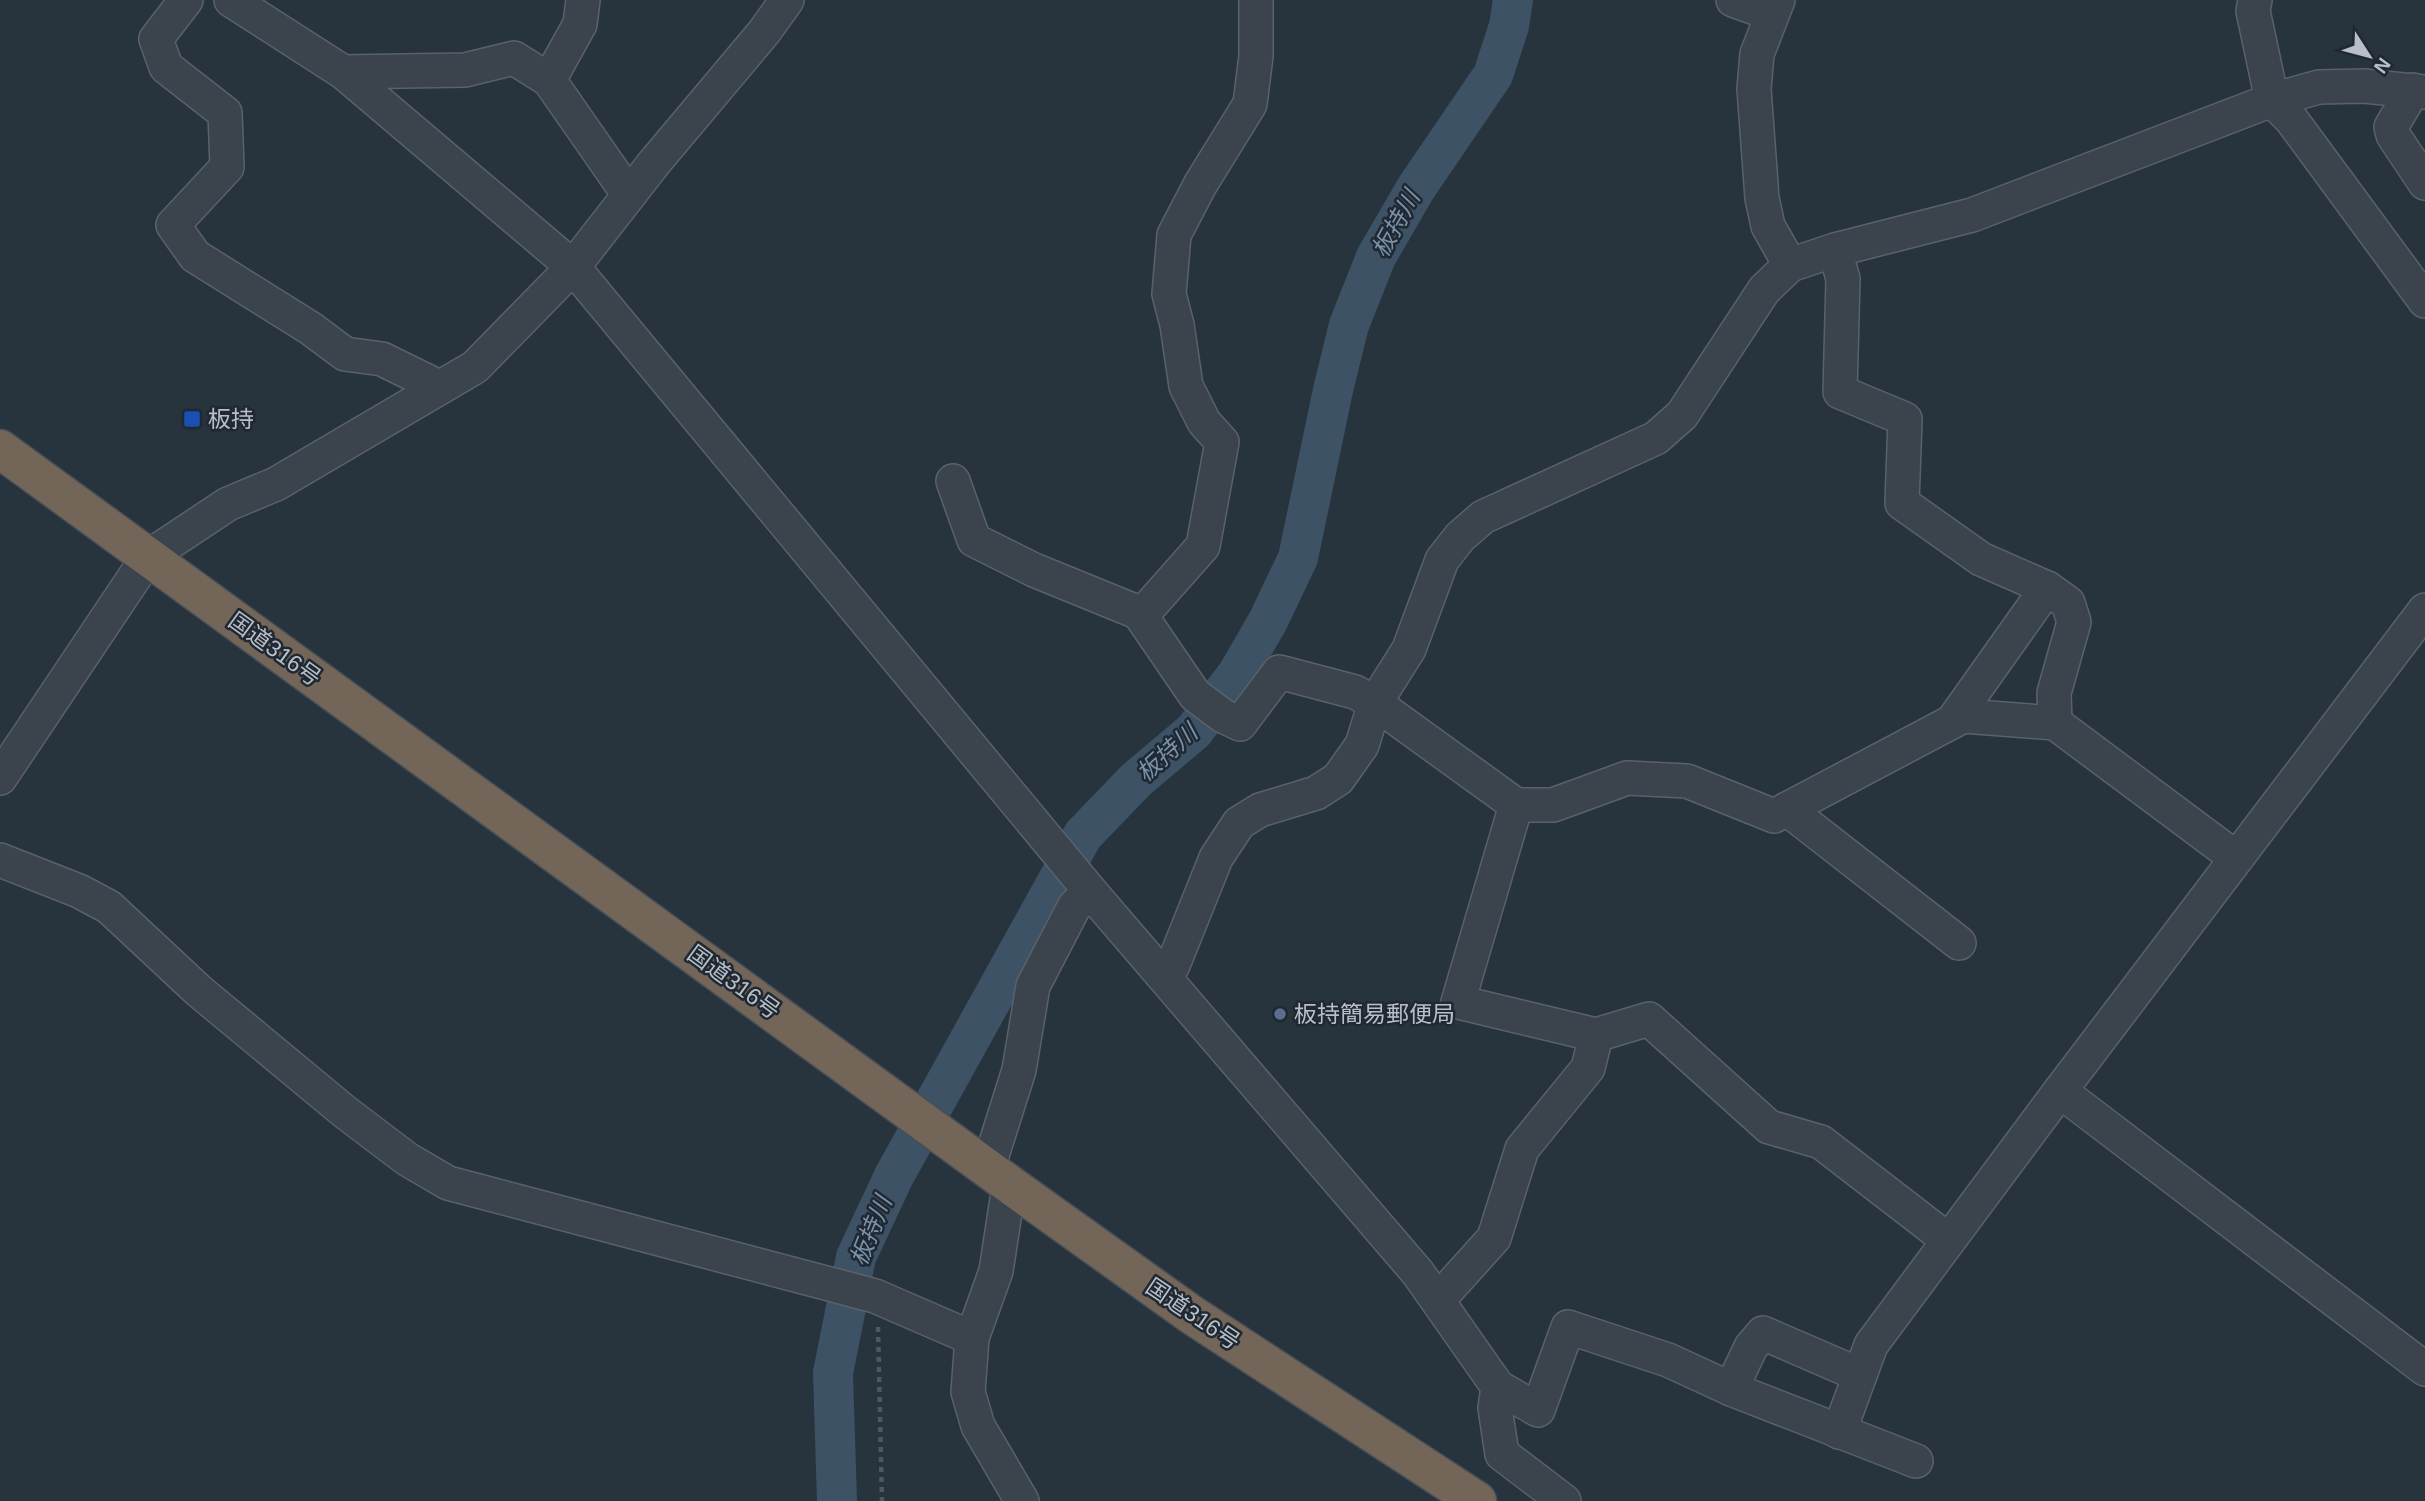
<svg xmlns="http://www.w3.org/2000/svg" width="2425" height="1501" viewBox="0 0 2425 1501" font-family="Helvetica,'Noto Sans JP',sans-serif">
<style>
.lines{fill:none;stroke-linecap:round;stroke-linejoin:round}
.river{stroke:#3e5265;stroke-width:40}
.minor-casing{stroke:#59626b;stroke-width:36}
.highway-casing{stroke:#464f58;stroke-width:41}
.path{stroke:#495c5d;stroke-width:4.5;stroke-dasharray:5 5;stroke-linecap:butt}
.minor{stroke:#3b444d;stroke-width:33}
.highway{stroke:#736659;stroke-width:38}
.transit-dot{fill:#1a4fb4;stroke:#202933;stroke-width:2.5}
.service-dot{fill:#5c6f8a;stroke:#202933;stroke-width:2.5}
.labels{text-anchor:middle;stroke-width:5;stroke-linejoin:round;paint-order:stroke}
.poi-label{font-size:23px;fill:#b7bfc8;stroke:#202933;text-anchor:start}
.street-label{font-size:23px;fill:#b7bfc8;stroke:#202933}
.water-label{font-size:24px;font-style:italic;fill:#7a93a9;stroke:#202933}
</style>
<rect width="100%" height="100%" fill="#27333d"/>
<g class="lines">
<polyline class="river" points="837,1501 833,1373 856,1257 894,1176 1083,835 1136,780 1194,731 1238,673 1268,621 1298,558 1333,390 1349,325 1376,257 1416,188 1493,75 1509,26 1513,0"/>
<defs>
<g id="minor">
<polyline points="186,0 156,39 166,67 225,113 227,167 173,225 195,256 310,328 345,354 382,359 439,387"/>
<polyline points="231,0 343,72 573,267 1090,891 1418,1273 1498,1387 1495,1408 1502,1454 1564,1501"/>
<polyline points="1256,0 1256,56 1250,104 1200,185 1174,235 1169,294 1177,325 1186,386 1204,422 1222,442 1203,546 1141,616 1195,695 1223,716 1240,724 1279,672 1355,692 1375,703 1516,805 1553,805 1627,778 1687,781 1774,816 1963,716 2055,723 2236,858"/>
<polyline points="1733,0 1772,14"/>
<polyline points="1778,0 1757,54 1754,89 1762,198 1768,226 1790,265"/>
<polyline points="2255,0 2253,11 2272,100 2291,119 2425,301"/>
<polyline points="343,72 465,70 514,58 549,80 629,195"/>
<polyline points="549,80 580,24 583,0"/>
<polyline points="2413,90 2391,127 2393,135 2425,183"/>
<polyline points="1835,250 1843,279 1840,392 1905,419 1902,503 1981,559 2047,588 2068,603 2074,622 2054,693 2055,723"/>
<polyline points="953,481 974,540 1034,570 1142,614"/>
<polyline points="1952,722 2047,588"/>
<polyline points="0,778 148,557 228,504 276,484 475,367 573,267 654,163 764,32 787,0"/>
<polyline points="1516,805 1458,1002 1596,1035 1649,1019 1769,1127 1821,1142 1948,1240"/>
<polyline points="1787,809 1959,943"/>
<polyline points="0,860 79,891 109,907 199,991 345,1112 407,1159 448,1183 875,1296 972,1338"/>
<polyline points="1164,977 1173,965 1216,858 1239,823 1260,810 1316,793 1338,779 1362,745 1375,703 1409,649 1442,560 1460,537 1483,517 1656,438 1682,415 1764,290 1790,265 1835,250 1972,215 2272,100 2319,87 2364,86 2425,92"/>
<polyline points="2060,1091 2425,1369"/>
<polyline points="988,1168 1019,1070 1033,986 1074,907 1090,891"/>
<polyline points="1013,1187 1007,1199 996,1271 972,1338 968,1392 978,1426 1022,1501"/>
<polyline points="1439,1299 1494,1238 1522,1149 1588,1068 1596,1035"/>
<polyline points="1498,1387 1538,1410 1568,1327 1668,1360 1731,1389 1916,1461"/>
<polyline points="1731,1389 1751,1347 1763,1333 1860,1375"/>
<polyline points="1839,1432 1871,1345 2060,1091 2425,610"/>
</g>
<polyline id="highway" points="0,449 1013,1187 1192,1315 1477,1501"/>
</defs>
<use href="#minor" class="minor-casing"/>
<use href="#highway" class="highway-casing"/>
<polyline class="path" points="878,1327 882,1501"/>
<use href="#minor" class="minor"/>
<use href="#highway" class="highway"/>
</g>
<rect class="transit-dot" x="183" y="410" width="18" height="18" rx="3.5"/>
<circle class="service-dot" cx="1280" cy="1014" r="7"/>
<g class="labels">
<g class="poi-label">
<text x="208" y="427">板持</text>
<text x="1294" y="1022">板持簡易郵便局</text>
</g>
<g class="street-label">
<text transform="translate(275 649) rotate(36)" y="8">国道316号</text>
<text transform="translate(734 982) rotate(36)" y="8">国道316号</text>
<text transform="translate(1193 1314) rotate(34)" y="8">国道316号</text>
</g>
<g class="water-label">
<text transform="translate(1396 224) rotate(-61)" y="8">板持川</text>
<text transform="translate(1167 753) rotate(-42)" y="8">板持川</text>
<text transform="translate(871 1231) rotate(-68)" y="8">板持川</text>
</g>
</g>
<g transform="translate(2369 56) rotate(126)" stroke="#202933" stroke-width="5" paint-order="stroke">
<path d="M0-5L12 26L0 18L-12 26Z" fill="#b7bfc8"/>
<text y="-10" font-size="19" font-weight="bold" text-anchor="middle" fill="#b7bfc8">N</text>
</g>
</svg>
